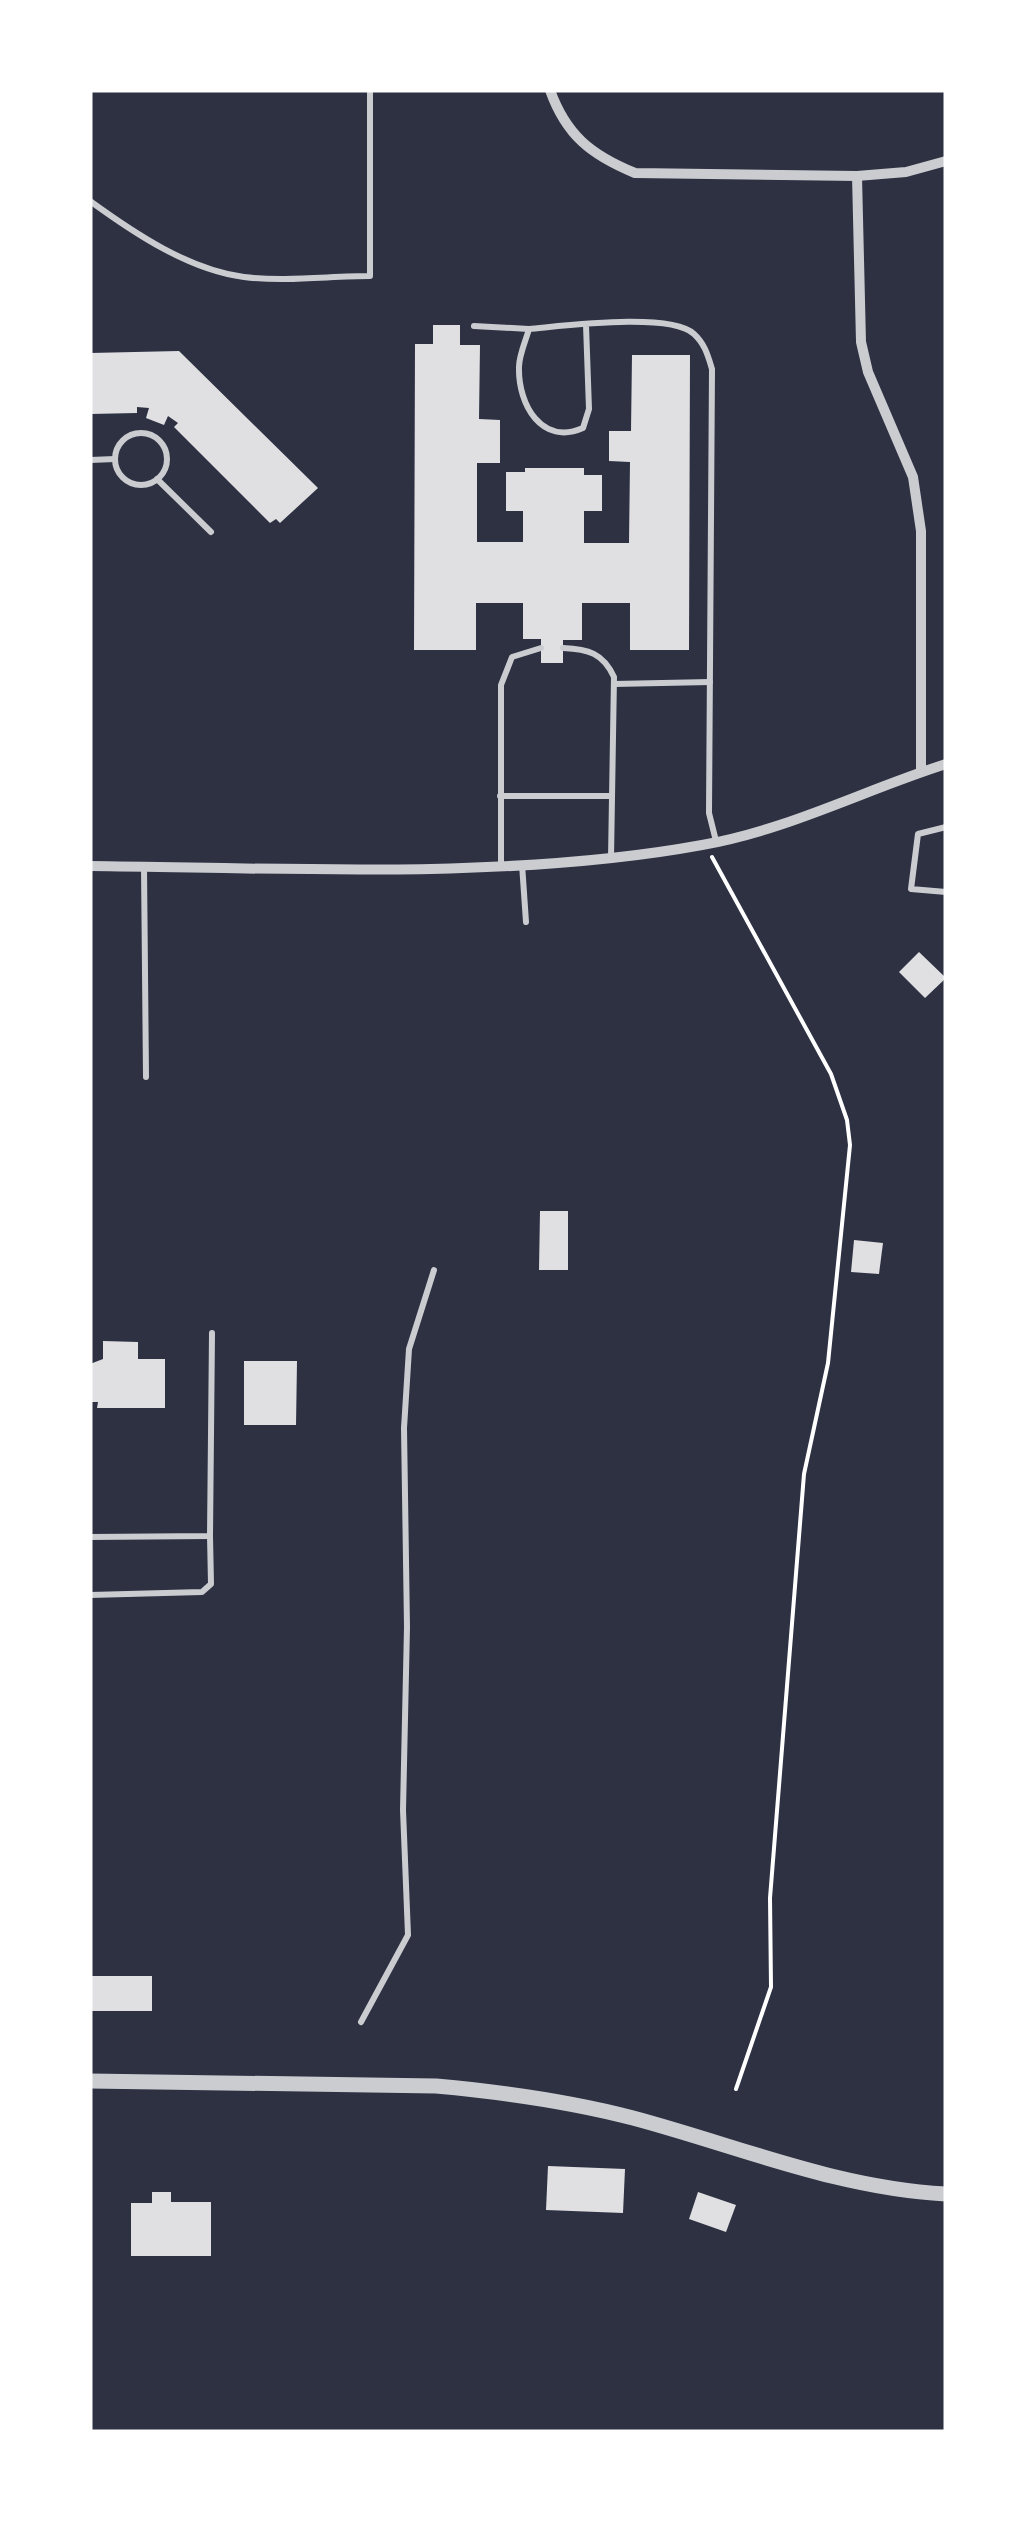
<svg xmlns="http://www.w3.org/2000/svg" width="1036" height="2522" viewBox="0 0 1036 2522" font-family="Montserrat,sans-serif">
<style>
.building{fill:#e0e0e3}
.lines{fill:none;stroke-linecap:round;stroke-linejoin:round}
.path{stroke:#fff;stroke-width:4}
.service{stroke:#caccd0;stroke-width:6}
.minor{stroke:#caccd0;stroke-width:10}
.tertiary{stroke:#caccd0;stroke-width:15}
</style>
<rect width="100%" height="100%" fill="#2d3142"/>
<g class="building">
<polygon points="433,325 460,325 460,345 480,345 479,419 500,420 500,463 477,463 477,542 523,542 523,511 506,511 506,472 525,472 525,468 584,468 584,475 602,475 602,511 584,511 584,543 629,543 630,462 609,461 609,431 631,431 632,355 690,355 689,650 630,650 630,603 582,603 582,640 563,640 563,663 541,663 541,639 523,639 523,603 476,603 476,650 414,650 415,344 433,344"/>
<polygon points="179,351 318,488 280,523 276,519 270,523 174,427 178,423 168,416 164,425 146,418 149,408 137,407 137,413 90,414 90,353"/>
<polygon points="919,952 946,978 925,998 899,972"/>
<polygon points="540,1211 568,1211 568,1270 539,1270"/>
<polygon points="854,1240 883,1243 879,1274 851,1272"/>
<polygon points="103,1341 138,1342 138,1359 165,1359 165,1408 97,1408 98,1402 90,1402 90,1364 103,1359"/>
<polygon points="244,1361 297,1361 296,1425 244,1425"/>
<rect x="90" y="1976" width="62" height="35"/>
<polygon points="548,2166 625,2169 623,2213 546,2210"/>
<polygon points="152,2192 171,2192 171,2202 211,2202 211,2256 131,2256 131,2203 152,2203"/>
<polygon points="698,2192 736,2205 726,2232 689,2219"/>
</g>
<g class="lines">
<polyline class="path" points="712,857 831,1074 847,1120 850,1145 828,1363 804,1474 770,1898 771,1987 736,2089"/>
<g class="service">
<path d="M90,201c44,32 99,69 154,76 41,5 86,-1 126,-1v-186"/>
<path d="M586,325l3,84 -6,19c-41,18 -65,-23 -64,-61 0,-12 7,-27 10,-38 35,-3 141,-17 165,5 11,10 14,22 18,35l-3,444 7,28"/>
<polyline points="474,326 529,329"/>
<circle cx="141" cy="459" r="26"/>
<polyline points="90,460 115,459"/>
<polyline points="157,479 211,532"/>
<path d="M563,648c25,1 40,5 51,29l-3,181"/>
<polyline points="614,684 710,682"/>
<polyline points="500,796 612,796"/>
<polyline points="946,827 918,834 911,889 946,892"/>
<polyline points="501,864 501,685 512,657 541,648"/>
<polyline points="522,864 526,922"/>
<polyline points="144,867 146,1077"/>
<polyline points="90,1537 210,1536 212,1333"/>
<polyline points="90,1595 202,1592 211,1584 210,1536"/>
<polyline points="361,2022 408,1935 403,1810 407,1627 404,1428 409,1349 434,1270"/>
</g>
<g class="minor">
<path d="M550,90c16,45 41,65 85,83l222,3 49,-4 40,-11"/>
<polyline points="857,176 861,342 868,372 913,477 921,531 921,772"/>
<path d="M90,866c194,2 422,14 612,-21 86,-15 162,-55 244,-81"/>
</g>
<path class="tertiary" d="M90,2081l346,5c66,6 132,15 197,32 105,28 203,70 313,76"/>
</g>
<rect width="1036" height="2522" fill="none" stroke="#ffffff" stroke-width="185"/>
</svg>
